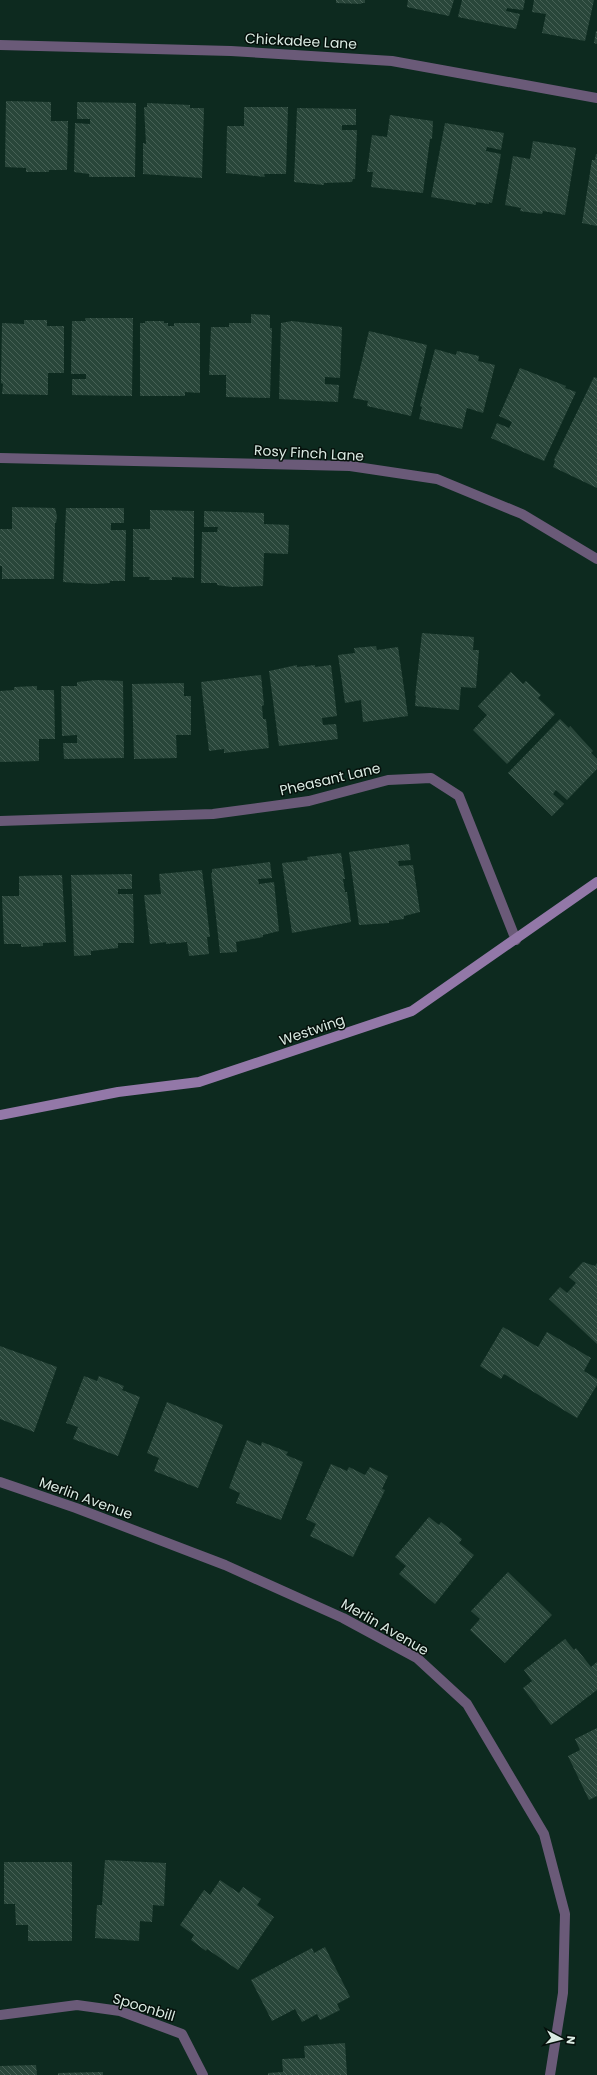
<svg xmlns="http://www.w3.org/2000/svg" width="597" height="2075" viewBox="0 0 597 2075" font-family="Poppins,sans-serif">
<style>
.building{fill:url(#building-back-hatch)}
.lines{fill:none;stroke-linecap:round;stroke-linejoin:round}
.street{stroke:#6a5a78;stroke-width:10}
.secondary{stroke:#9378a8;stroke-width:10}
.labels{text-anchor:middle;stroke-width:3;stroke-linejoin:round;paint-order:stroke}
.street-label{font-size:14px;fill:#daeae2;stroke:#05100b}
</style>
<defs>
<pattern id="building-back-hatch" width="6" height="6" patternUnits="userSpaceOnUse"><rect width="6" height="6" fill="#29463a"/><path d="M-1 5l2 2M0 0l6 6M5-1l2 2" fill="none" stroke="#476156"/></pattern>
</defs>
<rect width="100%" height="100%" fill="#0d2a1f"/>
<g class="building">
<polygon points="336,0 365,0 365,3 361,3 362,4 336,3"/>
<polygon points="408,0 454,0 449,16 407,7"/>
<polygon points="462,0 525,0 523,10 507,8 506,11 520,14 516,29 458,17"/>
<polygon points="534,0 594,0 585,41 542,33 546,14 532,12"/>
<polygon points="596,31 597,31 597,44 594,43"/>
<polygon points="6,101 51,102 51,121 68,121 67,170 49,170 49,172 26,172 26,168 5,167"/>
<polygon points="77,102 136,103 135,177 89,177 89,174 74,172 75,123 90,124 90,119 77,119"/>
<polygon points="147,103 190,105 190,108 204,108 202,178 143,174 143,143 146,144 144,107 147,107"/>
<polygon points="244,107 288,107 286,174 264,174 265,177 226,173 227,126 244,126"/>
<polygon points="297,108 356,109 356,125 342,125 342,130 357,130 355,179 353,179 352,182 324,183 324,185 294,182"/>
<polygon points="390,115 433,121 432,139 430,139 423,193 371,187 373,172 367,172 372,135 387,137"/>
<polygon points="445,123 504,133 501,150 487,147 486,151 501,154 492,203 489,202 489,204 476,202 476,205 431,197"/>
<polygon points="533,141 576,148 565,215 543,211 542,214 520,211 521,208 505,205 513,156 530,159"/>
<polygon points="596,154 597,154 597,226 582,223 592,160 595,160"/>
<polygon points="251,314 270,315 270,328 272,328 270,398 226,397 226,375 209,375 211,327 229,327 229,323 251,323"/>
<polygon points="85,318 133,318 132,396 72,395 72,379 86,379 86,374 71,374 72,321 86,321"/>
<polygon points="24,320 47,320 47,326 64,326 64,373 48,373 48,395 2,394 3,384 1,383 2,323 24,324"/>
<polygon points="145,321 164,321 164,323 168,323 168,326 174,326 174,323 200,323 200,393 185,392 185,396 140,396 140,323 145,323"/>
<polygon points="292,321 342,327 340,378 325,377 325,384 339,385 338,402 279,399 281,323"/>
<polygon points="369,331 427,345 411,416 367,406 368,401 353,398"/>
<polygon points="435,349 456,355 457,351 479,356 478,361 495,365 483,413 467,408 462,429 419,419 422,407 420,406"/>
<polygon points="520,368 566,386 565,388 576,392 544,461 491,438 497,423 509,428 512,422 499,416"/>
<polygon points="594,377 597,378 597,488 553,467 555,461 554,460"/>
<polygon points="12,507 55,508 57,516 56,523 55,523 54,579 2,579 2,566 0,566 0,529 12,529"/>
<polygon points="66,508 124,508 124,523 111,523 111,530 126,530 125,581 110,581 110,583 95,584 63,582"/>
<polygon points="150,510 194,511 194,578 172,577 172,580 149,580 150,577 133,577 133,529 150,529"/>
<polygon points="204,511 264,513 264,524 289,525 288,554 264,553 263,586 232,587 217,585 217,583 201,583 202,532 217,532 218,527 204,527"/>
<polygon points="422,633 474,637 473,650 479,650 476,688 461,687 459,710 415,706 416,695 415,696"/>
<polygon points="376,646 377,650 398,647 408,716 363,722 361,700 345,703 338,655 355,653 354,648"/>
<polygon points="297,665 297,667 315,665 315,667 331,665 337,716 322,718 323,725 336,724 338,739 279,746 269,671"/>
<polygon points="511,672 523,684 526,681 541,695 538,698 555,714 507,764 473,730 487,715 478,706"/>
<polygon points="261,675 264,705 262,706 263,719 266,719 269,748 224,753 224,749 209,751 201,682"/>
<polygon points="96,680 123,681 124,758 64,759 63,743 77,743 77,735 62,736 61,686 77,686 77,682"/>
<polygon points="184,683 184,696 191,696 191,735 176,735 177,758 134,759 132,684"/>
<polygon points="37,686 37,690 54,690 55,739 39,739 39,761 0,762 0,691 14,690 14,687"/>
<polygon points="560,719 569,728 570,726 593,751 591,753 597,759 597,769 567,800 556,790 553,794 564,804 552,816 508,773"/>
<polygon points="409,844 411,860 398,861 399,866 413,865 420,912 404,916 404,919 389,921 389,923 359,925 349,852"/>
<polygon points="341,853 345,879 343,879 345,892 347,892 351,922 292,933 282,863 308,860 307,857"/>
<polygon points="270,862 272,878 258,879 259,884 274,882 279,931 263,935 263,937 236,942 237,952 220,953 211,873 212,873 212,869"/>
<polygon points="202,870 210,937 207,937 209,954 189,956 187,942 166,944 166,942 150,944 144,895 161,894 159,874"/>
<polygon points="132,874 132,889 118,889 118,894 133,894 134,943 118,943 118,948 91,951 91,955 74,956 71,875"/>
<polygon points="62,875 66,942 43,943 43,946 21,947 21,944 4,944 2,896 19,896 19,876"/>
<polygon points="583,1262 595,1266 597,1263 597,1344 549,1299 560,1287 567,1293 576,1283 569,1277"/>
<polygon points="503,1327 538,1347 547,1332 591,1358 584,1371 597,1379 597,1385 577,1418 504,1374 501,1379 480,1366"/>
<polygon points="0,1346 57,1367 34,1432 0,1419"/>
<polygon points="84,1376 97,1381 99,1376 124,1386 122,1390 140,1397 118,1456 73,1439 78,1427 66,1423"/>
<polygon points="167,1402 223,1425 198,1488 154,1471 159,1458 147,1453"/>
<polygon points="247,1440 261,1446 262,1442 288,1452 286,1455 303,1462 281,1520 236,1503 240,1493 229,1488"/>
<polygon points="331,1464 347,1471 349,1467 365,1475 370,1467 388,1476 382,1489 385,1490 353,1557 310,1536 316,1524 306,1519"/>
<polygon points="429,1517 439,1525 441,1522 462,1539 459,1543 474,1555 435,1604 399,1574 406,1566 395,1557"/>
<polygon points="508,1572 552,1615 505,1663 470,1630 480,1619 471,1611"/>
<polygon points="565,1639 574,1650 576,1648 591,1667 597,1662 597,1690 551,1725 523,1688 532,1681 524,1670"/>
<polygon points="597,1728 597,1796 589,1800 568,1756 580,1750 575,1739"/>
<polygon points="105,1860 166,1863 164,1906 153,1905 152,1922 140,1921 139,1941 95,1938 97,1905 102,1905"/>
<polygon points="4,1862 72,1862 72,1941 28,1941 28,1925 16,1925 15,1904 4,1904"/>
<polygon points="220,1880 239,1893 243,1887 261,1899 257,1905 274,1917 238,1970 207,1949 206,1951 191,1940 194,1935 180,1925 204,1890 210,1895"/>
<polygon points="325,1947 350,1997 337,2004 340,2010 320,2020 317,2014 302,2022 295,2009 272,2021 251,1980 312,1948 314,1953"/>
<polygon points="345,2043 347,2075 268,2075 268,2073 283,2072 282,2059 305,2058 304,2046"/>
<polygon points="36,2065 37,2075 0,2075 0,2066"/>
<polygon points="103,2072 103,2075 58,2075 58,2073"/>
</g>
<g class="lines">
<g class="street">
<polyline points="0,45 231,51 392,61 597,98"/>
<polyline points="0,458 350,466 437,479 522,514 597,559"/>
<polyline points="0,821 213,814 309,801 388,780 431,778 459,796 516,940"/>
<polyline points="0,1482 76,1508 225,1565 343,1618 417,1658 467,1704 544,1834 565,1914 563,1993 550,2075"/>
<polyline points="0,2015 77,2005 120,2011 182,2034 203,2075"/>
</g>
<polyline class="secondary" points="0,1115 118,1092 199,1082 412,1011 597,882"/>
</g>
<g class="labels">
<g class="street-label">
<text transform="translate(301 41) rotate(3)" y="5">Chickadee Lane</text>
<text transform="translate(309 453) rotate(3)" y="5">Rosy Finch Lane</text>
<text transform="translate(330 779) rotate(-13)" y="5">Pheasant Lane</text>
<text transform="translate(312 1030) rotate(-19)" y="5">Westwing</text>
<text transform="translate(86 1498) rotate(20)" y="5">Merlin Avenue</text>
<text transform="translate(385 1627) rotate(30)" y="5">Merlin Avenue</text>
<text transform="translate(144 2007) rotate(17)" y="5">Spoonbill</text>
</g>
</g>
<g transform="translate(561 2039) rotate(97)" stroke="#05100b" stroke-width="3" paint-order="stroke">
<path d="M0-3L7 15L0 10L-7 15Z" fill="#daeae2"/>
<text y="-6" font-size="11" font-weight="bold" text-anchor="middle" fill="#daeae2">N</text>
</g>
</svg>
